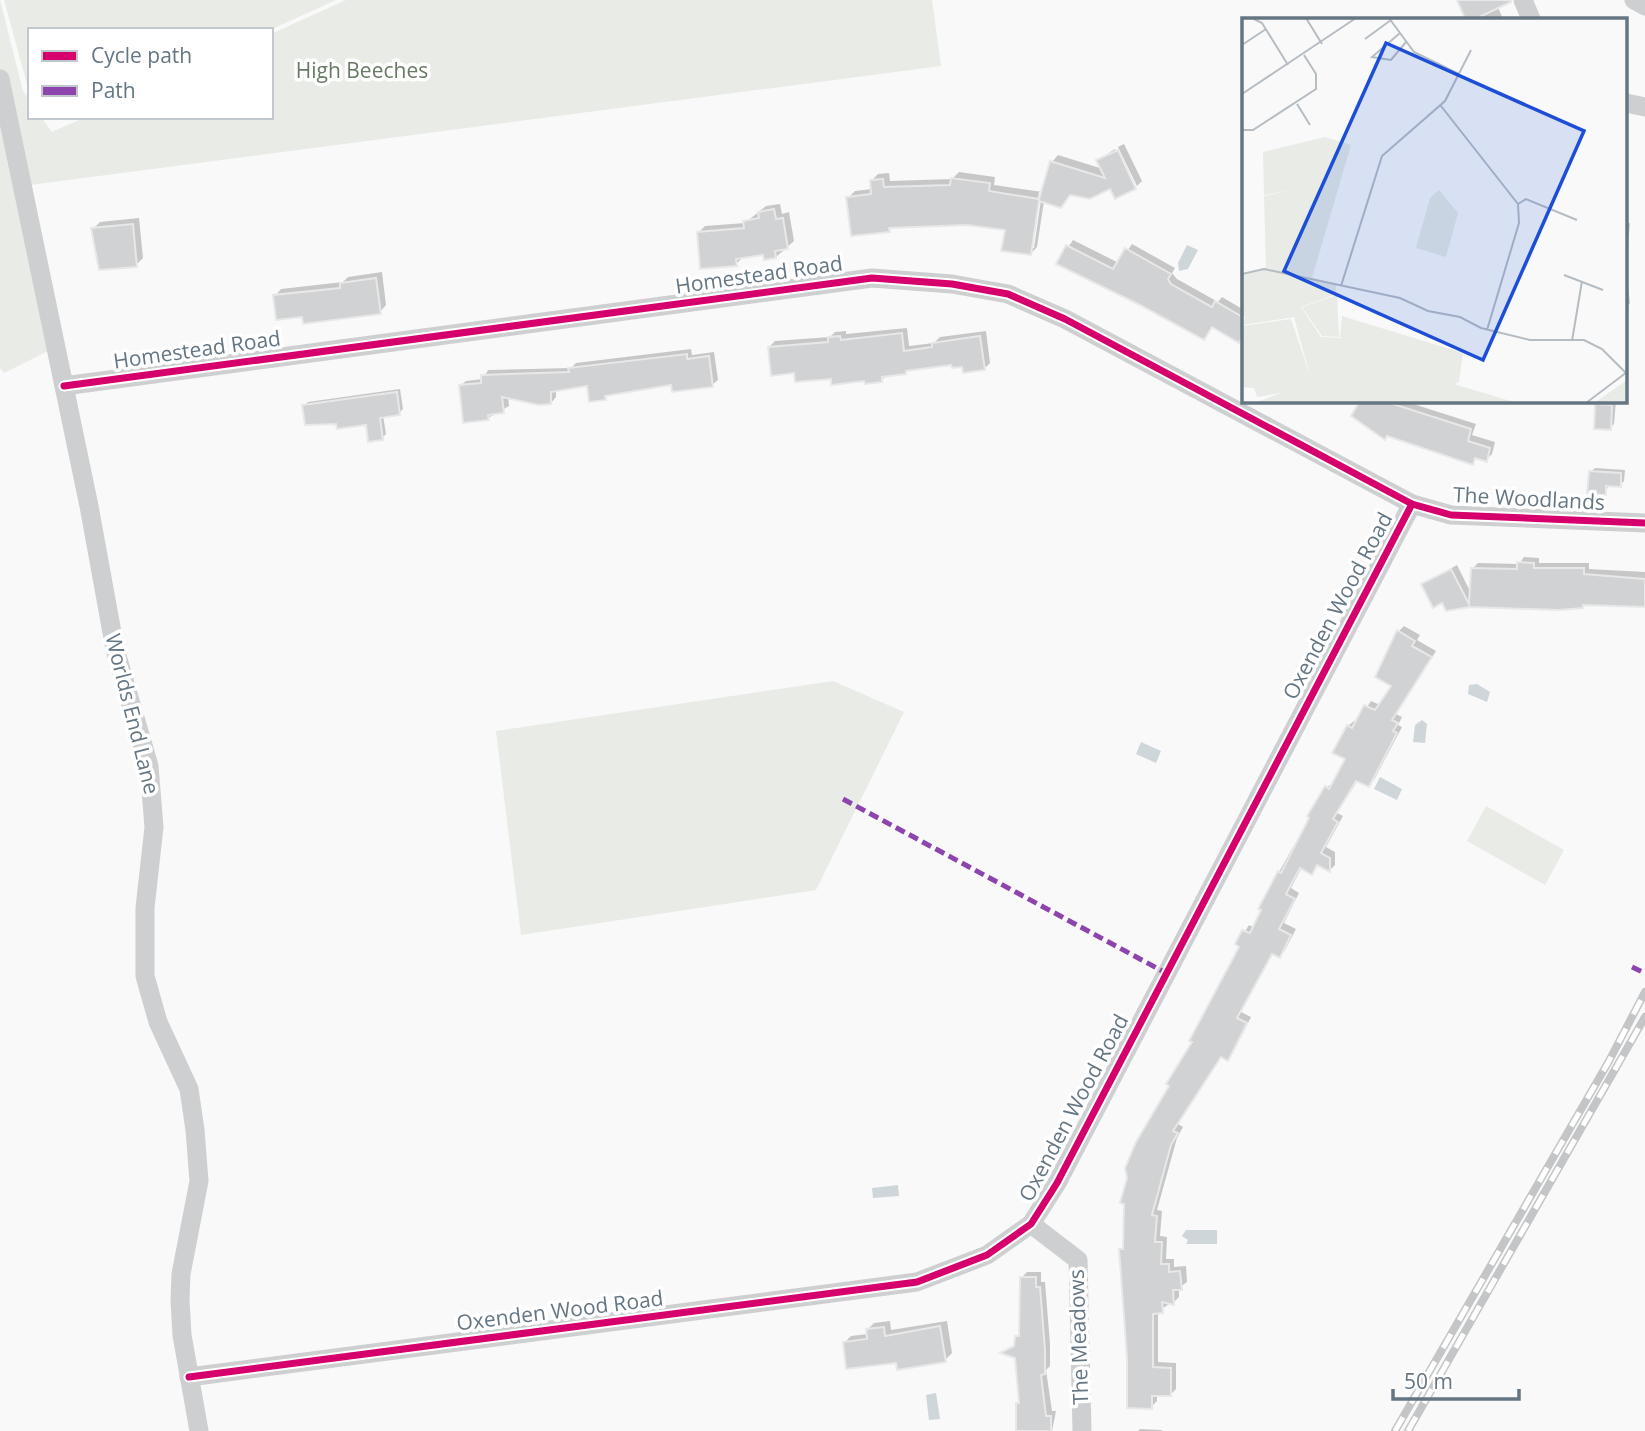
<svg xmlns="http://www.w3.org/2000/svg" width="1645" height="1431" viewBox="0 0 1645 1431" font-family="'Open Sans',sans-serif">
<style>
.green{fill:#e8ebe6}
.water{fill:#ced6d9}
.shadow{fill:#0003;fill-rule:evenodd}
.building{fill:#d0d2d3;stroke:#e8e8e8;stroke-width:2}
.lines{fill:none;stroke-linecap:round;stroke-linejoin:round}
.street{stroke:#cecfd0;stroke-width:19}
.rail-casing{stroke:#c3c5c6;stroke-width:8}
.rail{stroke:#fff;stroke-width:5;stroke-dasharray:16;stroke-linecap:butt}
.quiet{stroke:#8e44ad;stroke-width:5;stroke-dasharray:10 5;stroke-linecap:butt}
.cycleway-casing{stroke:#fff;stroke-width:11}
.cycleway{stroke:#d6006c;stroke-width:7}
.labels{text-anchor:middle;stroke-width:7;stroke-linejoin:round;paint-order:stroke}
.park-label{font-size:21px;fill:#687a64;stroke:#fff}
.street-label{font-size:21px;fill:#657683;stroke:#fff}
.inset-road{fill:none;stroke:#b5bdc3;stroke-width:2}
.view{fill:#1d4ed8;fill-opacity:0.15;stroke:#1d4ed8;stroke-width:3.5}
.inset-edge{fill:none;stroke:#657683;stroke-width:3.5}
</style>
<rect width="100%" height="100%" fill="#f9f9f9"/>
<g class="green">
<polygon points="0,0 23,91 30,100 30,117 41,117 52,132 86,117 271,117 271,34 346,0 932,0 941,66 30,185 64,343 4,373 0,368"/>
<polygon points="4,0 336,0 270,30 30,30 30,95"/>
<polygon points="833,681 904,712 816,890 521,935 496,731"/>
<polygon points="1486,806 1564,850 1545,885 1467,841"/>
</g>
<g class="water">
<polygon points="1187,245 1198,250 1188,269 1179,271 1178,263"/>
<polygon points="1477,684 1490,692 1487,702 1468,694 1469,685"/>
<polygon points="1422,720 1427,724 1425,743 1413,742 1415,725"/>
<polygon points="1141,742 1161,751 1156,763 1136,754"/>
<polygon points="1380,777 1402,789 1397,800 1374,789"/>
<polygon points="898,1185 899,1196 873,1198 872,1188"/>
<polygon points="1186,1230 1217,1230 1217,1244 1186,1244 1188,1240 1182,1236"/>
<polygon points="936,1393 940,1419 929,1420 926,1395"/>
</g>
<g class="shadow">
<polygon points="1459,0 1499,0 1497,5 1503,19 1467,19"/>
<polygon points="1124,144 1142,181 1137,186 1118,147"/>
<path d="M1115,149l20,38 -19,10 -5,-10 -67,14 -7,46 -6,6 -24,-24 -40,-6 -74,3 -4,4 -41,-32 7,-7 17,-2 -1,-8 7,-7 11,-1 1,8 62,-2 7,-7 36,5 -1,8 49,7 9,-30 6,-7 45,14 -5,-9zM1039,192l3,1 -8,55h-4z"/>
<polygon points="780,204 782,214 789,212 794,241 776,257 764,253 743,257 736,264 698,233 705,226 745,223 766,206"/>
<polygon points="139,218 143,258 136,265 93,229 100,222"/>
<polygon points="1630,223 1626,268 1630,303 1626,308 1626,339 1626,224"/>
<polygon points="1073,240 1119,263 1132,244 1175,268 1172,273 1177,279 1218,302 1222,297 1244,310 1244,342 1213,326 1204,338 1058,263"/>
<polygon points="382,272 386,305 380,312 304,315 275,296 281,289 343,282 348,277"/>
<polygon points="907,328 909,346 934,343 940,337 986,331 990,363 984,369 953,363 888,374 882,380 833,383 832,377 796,371 769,347 775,341 830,337 835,332 846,331 846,334"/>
<polygon points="691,349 692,355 714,352 718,380 712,385 672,383 609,394 605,398 588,384 556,389 556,397 551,403 508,396 509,406 488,418 460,386 466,381 483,379 488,370 571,368 576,363"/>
<polygon points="400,389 403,409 399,413 383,415 386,434 382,438 367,423 337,422 304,406 308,402"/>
<polygon points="1358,401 1404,401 1476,424 1472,435 1495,442 1492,454 1486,460 1478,457 1472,463"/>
<polygon points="1597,401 1616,401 1614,424 1610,428 1596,427"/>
<polygon points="1595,468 1625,470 1624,481 1620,485 1609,485 1605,493 1591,472"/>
<polygon points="1524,557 1539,558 1539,563 1589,563 1589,569 1645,572 1645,606 1470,605 1442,601 1423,584 1457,565 1471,593 1472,569 1478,563 1519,564"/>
<polygon points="1404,626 1420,635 1417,640 1436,651 1396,714 1402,717 1398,725 1402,727 1374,780 1369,785 1358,780 1337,813 1343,816 1326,847 1335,852 1335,865 1330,870 1319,864 1312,873 1302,867 1291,888 1299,893 1284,923 1296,929 1285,950 1280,955 1274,952 1241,1012 1251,1017 1233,1053 1227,1058 1222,1056 1178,1124 1183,1127 1177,1138 1157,1210 1162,1211 1160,1236 1167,1237 1166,1259 1174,1259 1174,1267 1186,1266 1187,1282 1179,1288 1179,1297 1173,1303 1167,1302 1168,1305 1158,1311 1158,1362 1176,1363 1176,1389 1170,1395 1157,1394 1157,1401 1151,1407 1129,1358 1120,1250 1125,1246 1194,1042 1241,946 1237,944 1249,925 1254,928 1279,872 1327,787 1334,783 1347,759 1348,726 1354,721 1357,722 1371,701 1380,705 1393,686 1399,631"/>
<polygon points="1027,1272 1041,1272 1041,1282 1045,1282 1050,1344 1050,1366 1046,1370 1052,1411 1056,1411 1052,1431 1018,1431 1020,1401 1017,1357 1003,1352 1016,1344 1021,1333 1021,1278"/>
<polygon points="890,1321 891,1330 947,1321 952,1353 945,1360 897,1362 845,1342 851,1336 868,1334 868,1329 874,1323"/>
<polygon points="1140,1429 1162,1430 1162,1431 1138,1431"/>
</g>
<g class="building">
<polygon points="1457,0 1511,0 1511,2 1475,19 1465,19"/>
<polygon points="1118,150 1136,189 1115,199 1110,189 1090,199 1070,195 1061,208 1039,201 1031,255 1001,251 1005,230 967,225 889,228 890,232 851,236 846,197 871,194 870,180 883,179 884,187 950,185 951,178 990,183 989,191 1039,199 1050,161 1105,178 1096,160"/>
<polygon points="774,209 776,219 783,218 788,249 775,251 776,258 764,260 763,255 736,259 737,266 700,269 697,232 744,228 743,221 759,218 758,212"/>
<polygon points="133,224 137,267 99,270 91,228"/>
<polygon points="1066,245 1113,269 1125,248 1171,274 1168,279 1171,284 1212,307 1215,301 1244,318 1244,334 1239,343 1212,327 1204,340 1142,306 1056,264"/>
<polygon points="376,278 381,314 303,324 302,317 276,320 273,295 340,288 340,283"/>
<polygon points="902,333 904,351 932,347 932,343 980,336 985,370 963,373 962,367 952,368 951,365 906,371 906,374 882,377 882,382 865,384 864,381 831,385 831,379 795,382 794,373 771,376 768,347 828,342 828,337 840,336 841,340"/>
<polygon points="687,354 687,359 709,356 713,387 672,392 671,385 605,396 606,400 589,402 587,386 551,392 551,404 538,405 502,397 504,413 488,415 489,420 463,423 459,385 481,383 481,375 569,372 568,368"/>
<polygon points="397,392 400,415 380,418 383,440 368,442 366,425 337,429 336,424 305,425 302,405"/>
<polygon points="1360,401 1395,401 1393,404 1471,429 1468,441 1490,448 1487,462 1475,458 1473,465 1387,436 1385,440 1351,416"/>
<polygon points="1595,404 1612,405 1611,430 1594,429"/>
<polygon points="1589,471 1621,473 1621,487 1606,486 1606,495 1587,494"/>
<polygon points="1517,562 1534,563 1534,568 1584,568 1584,574 1645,579 1645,607 1583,605 1583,608 1559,610 1470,607 1446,611 1442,603 1433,608 1421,584 1451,569 1469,604 1471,568 1517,569"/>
<polygon points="1397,630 1415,641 1412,646 1432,657 1392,720 1398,723 1393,731 1397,733 1369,787 1356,781 1333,819 1338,822 1321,853 1330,858 1330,872 1317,865 1312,875 1300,868 1286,894 1295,899 1279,929 1291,935 1280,958 1272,954 1237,1018 1247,1023 1228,1061 1221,1057 1173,1131 1178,1133 1171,1145 1152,1215 1157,1216 1155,1242 1162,1242 1161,1264 1169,1264 1169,1272 1180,1271 1182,1290 1173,1290 1174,1305 1162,1302 1163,1313 1153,1314 1153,1367 1171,1368 1171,1396 1152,1396 1152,1409 1127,1408 1127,1358 1119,1249 1123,1249 1124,1204 1120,1203 1127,1178 1125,1168 1136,1142 1169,1086 1166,1084 1192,1042 1189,1041 1239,947 1235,944 1242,930 1250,933 1261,910 1258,909 1278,871 1281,873 1309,818 1307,816 1325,786 1329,789 1345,759 1332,753 1347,725 1352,728 1364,705 1375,710 1391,686 1375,677"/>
<polygon points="1020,1277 1036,1277 1036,1287 1040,1287 1045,1350 1045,1374 1041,1375 1046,1416 1051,1416 1051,1431 1016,1431 1016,1403 1019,1403 1015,1358 1000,1353 1014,1346 1015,1336 1019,1336"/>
<polygon points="940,1326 946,1362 897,1370 896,1363 846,1369 843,1342 867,1339 866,1329 884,1327 885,1336"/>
</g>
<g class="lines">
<g class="street">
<polyline points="1523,0 1531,19"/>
<polyline points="1634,0 1645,6"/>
<polyline points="0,79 89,506 115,649 149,766 154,827 145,908 145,976 158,1022 189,1089 195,1130 199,1181 181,1274 180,1300 182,1335 199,1431"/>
<polyline points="1626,103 1645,107"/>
<polyline points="64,386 872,278 952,284 1008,294 1065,319 1412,504 1451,515 1645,523"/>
<polyline points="1031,1224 1078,1260 1082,1431"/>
<polyline points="189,1377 917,1282 987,1255 1031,1224 1057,1183 1412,504"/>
</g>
<defs>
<g id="rail">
<polyline points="1395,1431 1609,1061 1645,992"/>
<polyline points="1408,1431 1645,1017"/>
</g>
</defs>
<use href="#rail" class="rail-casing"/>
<use href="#rail" class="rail"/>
<g class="quiet">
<polyline points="843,799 1166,973"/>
<polyline points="1632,967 1645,973"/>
</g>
<defs>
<g id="cycleway">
<polyline points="64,386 872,278 952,284 1008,294 1065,319 1412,504 1451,515 1645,523"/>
<polyline points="189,1377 917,1282 987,1255 1031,1224 1057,1183 1412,504"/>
</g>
</defs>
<use href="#cycleway" class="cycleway-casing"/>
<use href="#cycleway" class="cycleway"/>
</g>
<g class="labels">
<g class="park-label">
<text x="362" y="78">High Beeches</text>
</g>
<g class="street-label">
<text transform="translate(759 275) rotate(-8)" y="7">Homestead Road</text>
<text transform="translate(197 350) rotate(-8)" y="7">Homestead Road</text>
<text transform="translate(1529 499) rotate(3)" y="7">The Woodlands</text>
<text transform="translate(1338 606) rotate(-62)" y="7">Oxenden Wood Road</text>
<text transform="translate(132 714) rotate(76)" y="7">Worlds End Lane</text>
<text transform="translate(1074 1108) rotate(-62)" y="7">Oxenden Wood Road</text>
<text transform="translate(560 1311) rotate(-7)" y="7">Oxenden Wood Road</text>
<text transform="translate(1079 1337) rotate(-92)" y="7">The Meadows</text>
</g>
</g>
<g transform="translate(1242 18)">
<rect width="385" height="385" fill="#f9f9f9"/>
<path d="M83,119l26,8 -39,133 24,6v10l-35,13 20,30 19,1 2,-22 121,37 -4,29 -5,2 63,19h-262l26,-10 -24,4 -3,-9 -12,-1v-61l49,-7 20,60 -17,-62 -52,8 4,-9 -4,2v-43l24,-8 -2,-71 28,-6 -28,5 -1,-43zM197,172l19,23 -12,44 -30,-9 14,-50zM95,277l2,42 -17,-1 -20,-29zM385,362v23h-33z" fill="#e8ebe6"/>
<path class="inset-road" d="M10,0l10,5 26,42M64,0l16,26M147,0l25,34 45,22M158,15l-28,24 19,3 15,-18M123,21l26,-19M0,27l24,-16M0,76l114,-76M55,86l13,21M199,88l77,98 1,19 -32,107M0,112h11l63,-41v-15l-12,-19M276,186l8,-5 51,21M0,256l22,-5 136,29 28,13 32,6 21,11 49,12h54l18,9 24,24M322,257l39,15M99,268l41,-130 63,-55 26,-51M330,323l10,-60M344,385l41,-31"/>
<path class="view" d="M144,25l198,88 -101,229 -199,-89z"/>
<rect width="385" height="385" class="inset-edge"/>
</g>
<rect x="28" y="28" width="245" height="91" fill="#ffffff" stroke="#c1c8cd" stroke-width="2"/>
<rect x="42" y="51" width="35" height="10" fill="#d6006c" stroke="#c1c8cd" stroke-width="2"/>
<text x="91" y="63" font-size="21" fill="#657683">Cycle path</text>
<rect x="42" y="86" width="35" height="10" fill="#8e44ad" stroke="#c1c8cd" stroke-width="2"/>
<text x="91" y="98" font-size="21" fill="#657683">Path</text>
<path d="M1393 1389v10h126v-10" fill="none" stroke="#657683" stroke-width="3.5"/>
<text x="1404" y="1389" font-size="21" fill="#657683" stroke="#ffffff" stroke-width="5" paint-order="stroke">50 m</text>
</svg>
